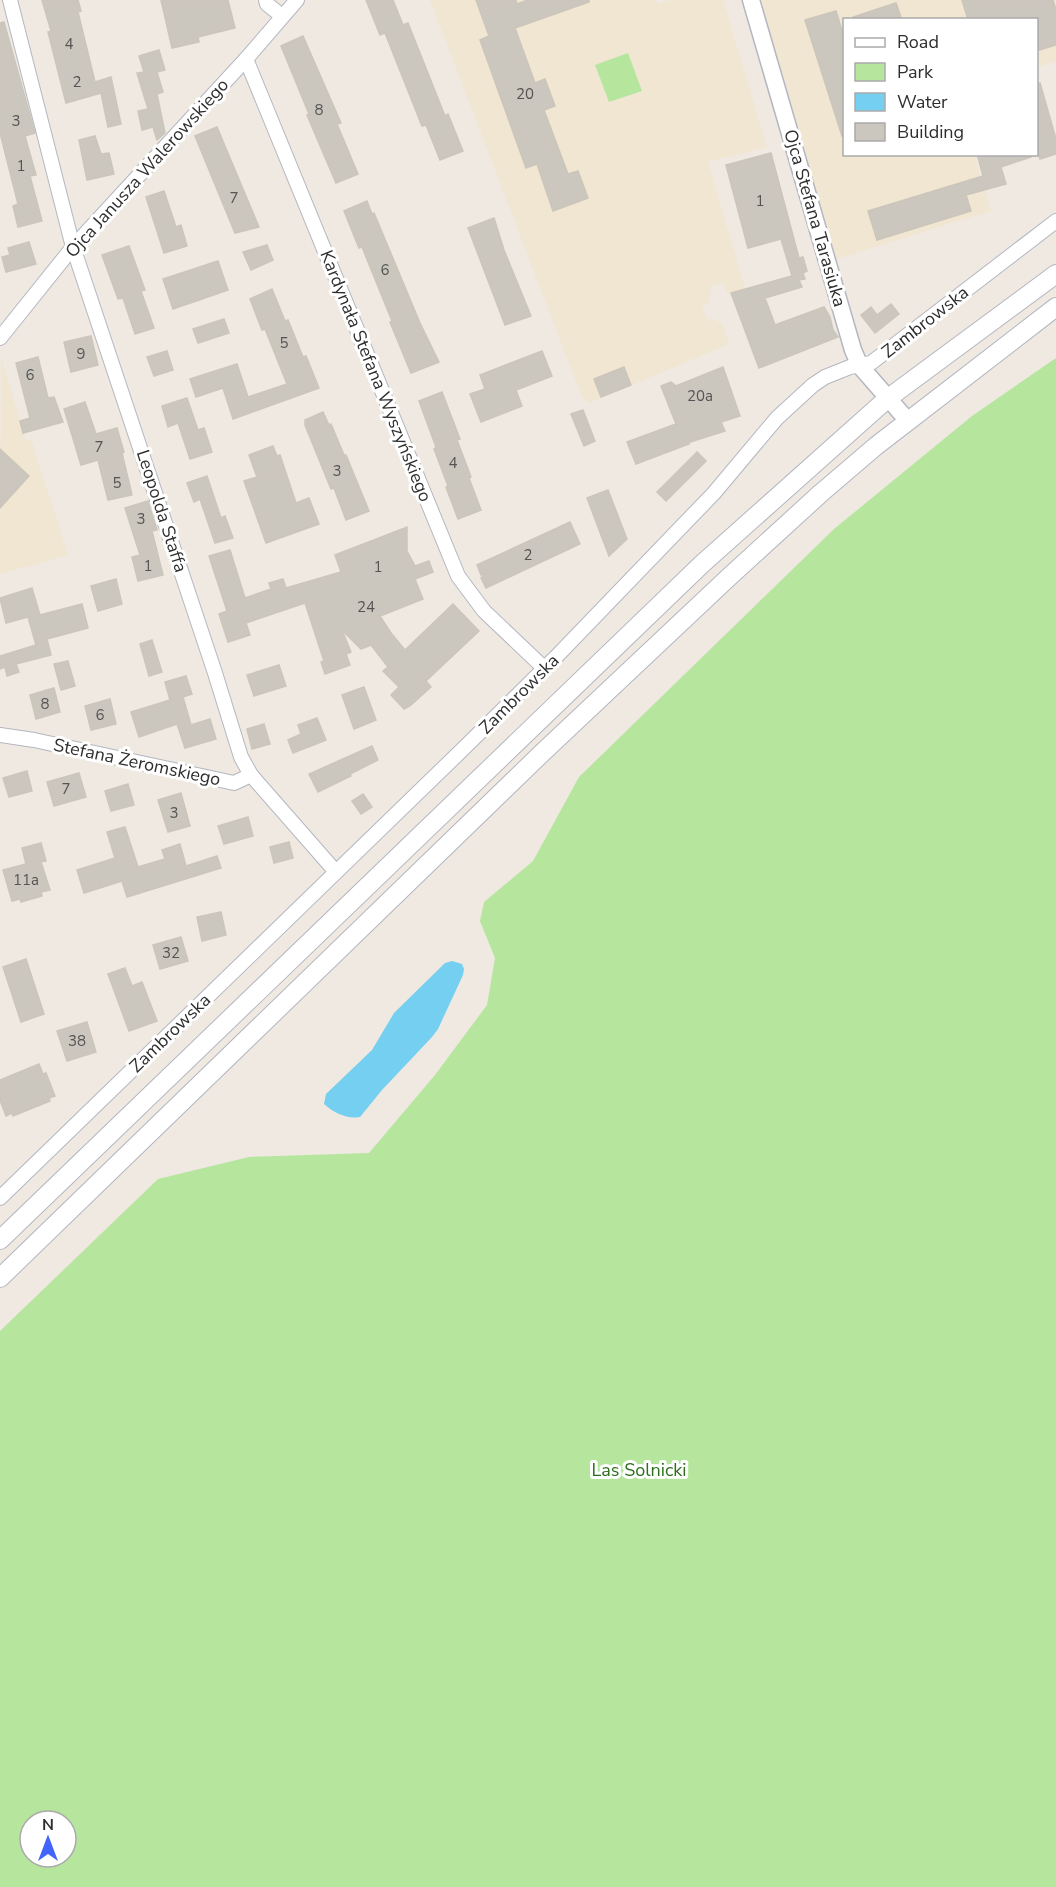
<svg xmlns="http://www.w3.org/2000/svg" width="1056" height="1887" viewBox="0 0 1056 1887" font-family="'Nunito Sans',sans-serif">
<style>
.education{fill:#f0e6d1}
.green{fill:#b6e59e;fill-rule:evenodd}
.water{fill:#75cff0}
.building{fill:#cbc7bf;stroke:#cbc5ba;stroke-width:1.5}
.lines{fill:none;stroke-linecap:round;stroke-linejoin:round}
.minor-casing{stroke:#b4b7c1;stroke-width:16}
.tertiary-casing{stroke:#b4b7c1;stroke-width:19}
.secondary-casing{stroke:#b4b7c1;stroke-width:20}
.minor{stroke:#fff;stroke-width:14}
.tertiary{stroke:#fff;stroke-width:16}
.secondary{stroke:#fff;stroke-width:18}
.labels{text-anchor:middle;stroke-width:6;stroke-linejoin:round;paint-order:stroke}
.number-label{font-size:15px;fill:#555452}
.street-label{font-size:18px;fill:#2e2e2e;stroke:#fff}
.park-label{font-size:18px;fill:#2c6e1b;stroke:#fff}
</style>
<rect width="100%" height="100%" fill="#efe9e1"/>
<g class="education">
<polygon points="430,0 656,0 658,4 670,0 723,0 767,147 708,162 745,289 728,294 723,283 711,287 709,302 702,307 707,319 714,319 722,324 729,344 589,403 582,397"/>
<polygon points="761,0 1056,0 1056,61 1037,67 1036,20 844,20 844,154 974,155 991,211 836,259"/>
<polygon points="1,357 26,441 31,440 68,555 0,574"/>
</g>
<g class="green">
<polygon points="628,53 642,91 609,102 595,65"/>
<path d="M1056,358v1529h-1056v-556l158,-152 91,-22 120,-4 66,-78 52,-70 8,-47 -15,-37 4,-19 49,-41 46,-84 255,-248 138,-113zM30,1821h36v36h-36z"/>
</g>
<path class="water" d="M452,961l10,3 2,5 -1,6 -25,54 -6,8 -50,53 -22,27c-13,2 -26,-4 -36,-13l2,-10 46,-44 22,-37 51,-50z"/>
<g class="building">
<polygon points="42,0 78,0 81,11 78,12 95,82 111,77 121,124 108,127 101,93 66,103 48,32 51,31"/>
<polygon points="161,0 228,0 235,28 198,37 199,42 172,48"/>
<polygon points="366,0 393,0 403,25 408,23 445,116 448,114 463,151 440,160 426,125 422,126 385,33 380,35"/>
<polygon points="476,0 516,0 517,4 528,0 589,0 589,2 515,28 535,83 545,79 555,106 544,110 568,174 578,171 588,198 553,211 537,164 526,168 480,40 489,36"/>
<polygon points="962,0 1053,0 1056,10 1056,45 1036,51 1036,20 968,20"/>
<polygon points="896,3 902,20 853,20 853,17"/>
<polygon points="836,11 844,37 844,135 842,136 805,20"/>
<polygon points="4,22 35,133 25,136 36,175 30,176 42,221 18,227 13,206 18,204 0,133 0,23"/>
<polygon points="303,36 341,123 337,124 358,174 336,183 307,115 309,114 281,46"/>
<polygon points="159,50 165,70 157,72 163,92 157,94 165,133 157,140 153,127 142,130 138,111 148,109 137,73 144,72 139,56"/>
<polygon points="1040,83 1056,139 1056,154 1040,159 1036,145 1036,84"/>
<polygon points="217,127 259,227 235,233 195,136"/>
<polygon points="95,136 101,154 109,153 114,174 87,180 79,140"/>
<polygon points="771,153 799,258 803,257 807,271 803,273 805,279 799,280 802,287 765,298 775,325 824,307 830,317 833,330 838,337 759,368 731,293 792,276 781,239 748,248 726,165"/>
<polygon points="977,154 1030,154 1031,157 1001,167 1006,184 966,195 971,211 877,240 868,211 983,176"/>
<polygon points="164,191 176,227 181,225 187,246 164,253 146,197"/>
<polygon points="367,201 372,214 374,213 420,323 439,362 411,373 390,322 392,321 362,247 359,248 344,211"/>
<polygon points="494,218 504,250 531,316 505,325 468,228"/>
<polygon points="29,242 36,264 6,272 2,257 10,255 8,248"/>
<polygon points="267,245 273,260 251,270 243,252"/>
<polygon points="129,246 145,290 141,291 154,328 135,334 123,298 118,299 102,255"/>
<polygon points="218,261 228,290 173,309 163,279"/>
<polygon points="272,289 285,321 288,320 303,357 306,356 319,388 233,419 223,388 196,397 190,379 237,364 248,397 287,384 265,329 262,330 250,299"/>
<polygon points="891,304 899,314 875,333 861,315 871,307 877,315"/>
<polygon points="224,319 229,333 198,343 193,329"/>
<polygon points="91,336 98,365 71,372 64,342"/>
<polygon points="167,351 173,370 154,376 147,357"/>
<polygon points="542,351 552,376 516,390 522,406 481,422 470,394 485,389 480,375"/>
<polygon points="38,357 48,398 54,397 63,422 23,433 20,421 30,418 16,363"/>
<polygon points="624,367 631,385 601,397 594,379"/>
<polygon points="723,367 740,416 721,422 725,431 687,443 689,444 636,464 627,442 676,424 661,386 671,382 676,386"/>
<polygon points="442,392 460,439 457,440 471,477 469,478 481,510 458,519 446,487 448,486 434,449 436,447 419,401"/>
<polygon points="187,398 198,430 204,428 212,452 190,459 178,423 168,427 162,406"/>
<polygon points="85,402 96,434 117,428 124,452 122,453 132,495 108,500 98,460 81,465 64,409"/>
<polygon points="583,410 595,441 584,446 571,414"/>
<polygon points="323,412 329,425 331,424 344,455 346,455 369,511 346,520 334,488 331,489 305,425 305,420"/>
<polygon points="273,446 277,456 280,455 296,503 309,498 319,524 266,543 244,481 257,477 249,455"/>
<polygon points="0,449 29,476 0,508"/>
<polygon points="697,452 706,461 666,501 657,492"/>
<polygon points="207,476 221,518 225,516 233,538 215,543 200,499 194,502 187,483"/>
<polygon points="608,490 627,539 609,556 587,498"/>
<polygon points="148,501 157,530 152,531 163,575 138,581 132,557 140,555 125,508"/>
<polygon points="570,522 580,544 486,588 481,578 486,573 481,575 477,565"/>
<polygon points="407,527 407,551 415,566 429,561 433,572 415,579 423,599 380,616 391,633 405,650 453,604 479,631 426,681 431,687 410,706 404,709 391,695 399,687 383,671 388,667 371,645 361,649 342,630 351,652 346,654 350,665 325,674 321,662 324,661 305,603 246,623 250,635 228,642 219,614 227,611 209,556 230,550 245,598 271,589 269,583 283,579 286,588 341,572 335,555"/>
<polygon points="116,579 122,604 98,611 91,586"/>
<polygon points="32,588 40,615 82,604 88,628 47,639 51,655 16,664 19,672 7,676 5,667 0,669 0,656 36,645 28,617 6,623 0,598"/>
<polygon points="152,640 162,672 149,676 140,644"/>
<polygon points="68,661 75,686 61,690 54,664"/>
<polygon points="279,665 286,686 254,696 247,675"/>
<polygon points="186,676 192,694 183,697 191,725 210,719 216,739 185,748 177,724 139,737 131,712 170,700 165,682"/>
<polygon points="364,687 376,720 354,729 342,695"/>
<polygon points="54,688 60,712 36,719 30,695"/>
<polygon points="110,699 116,724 91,730 85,706"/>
<polygon points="317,718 326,740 293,753 288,740 301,734 298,725"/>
<polygon points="264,724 270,744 252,749 247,729"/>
<polygon points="372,746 378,760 350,774 351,776 318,792 309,774"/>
<polygon points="27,771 32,791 9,797 3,778"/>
<polygon points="79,773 86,797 54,806 47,782"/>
<polygon points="128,784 134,805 111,811 105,791"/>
<polygon points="181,793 190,826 168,832 158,800"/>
<polygon points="363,794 372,807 361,814 352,801"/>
<polygon points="248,817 253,836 224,844 218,826"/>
<polygon points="125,827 138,867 165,859 162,850 180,844 186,866 217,856 221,868 127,897 122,881 84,893 77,870 115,858 107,832"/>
<polygon points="289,842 293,858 274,863 270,847"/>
<polygon points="41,843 46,861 41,862 50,890 41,892 42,896 21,902 20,899 12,901 3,870 26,864 22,848"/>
<polygon points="221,912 226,935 202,941 197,917"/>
<polygon points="181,937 188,961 160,969 153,945"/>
<polygon points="26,959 44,1014 21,1022 3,967"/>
<polygon points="125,968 132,986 142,982 157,1021 129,1031 108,974"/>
<polygon points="87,1022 96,1052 67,1061 57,1031"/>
<polygon points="39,1064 43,1074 46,1073 55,1096 49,1098 50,1101 13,1116 12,1113 6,1116 0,1100 0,1080"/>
</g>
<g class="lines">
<defs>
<g id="minor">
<polyline points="10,0 73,247 215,673 241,757 251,775"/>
<polyline points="266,0 267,4 282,16"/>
<polyline points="246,59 458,576 484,611 544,668"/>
<polyline points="0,338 73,247 246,59 297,0"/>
<polyline points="0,735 34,740 234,783 251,775 336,872"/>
<polyline points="0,1198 465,747 556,657 714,493 777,418 813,385 825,377 850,367 871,363 1056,221"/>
</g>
<polyline id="tertiary" points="751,0 853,350 860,366 908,421"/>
<g id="secondary">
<polyline points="0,1240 702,564 887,399 1056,274"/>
<polyline points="0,1278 541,754 729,577 821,493 876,446 1056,307"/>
</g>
</defs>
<use href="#minor" class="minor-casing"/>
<use href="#tertiary" class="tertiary-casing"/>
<use href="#secondary" class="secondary-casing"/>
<use href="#minor" class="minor"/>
<use href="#tertiary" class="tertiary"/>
<use href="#secondary" class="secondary"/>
</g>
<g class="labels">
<g class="number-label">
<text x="69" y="49">4</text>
<text x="77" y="87">2</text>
<text x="525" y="99">20</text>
<text x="319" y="115">8</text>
<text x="16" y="126">3</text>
<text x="21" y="171">1</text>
<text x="234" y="203">7</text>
<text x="760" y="206">1</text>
<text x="385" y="275">6</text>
<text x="284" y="348">5</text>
<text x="81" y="359">9</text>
<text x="30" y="380">6</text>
<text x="700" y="401">20a</text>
<text x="99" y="452">7</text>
<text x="453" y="468">4</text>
<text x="337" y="476">3</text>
<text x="117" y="488">5</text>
<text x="141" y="524">3</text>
<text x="528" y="560">2</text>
<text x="148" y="571">1</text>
<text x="378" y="572">1</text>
<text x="366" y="612">24</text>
<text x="45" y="709">8</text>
<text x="100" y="720">6</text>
<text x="66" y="794">7</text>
<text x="174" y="818">3</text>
<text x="26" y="885">11a</text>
<text x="171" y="958">32</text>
<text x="77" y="1046">38</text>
</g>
<g class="street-label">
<text transform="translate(147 168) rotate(-48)" y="6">Ojca Janusza Walerowskiego</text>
<text transform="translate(815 218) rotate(74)" y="6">Ojca Stefana Tarasiuka</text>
<text transform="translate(925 322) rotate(-38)" y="6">Zambrowska</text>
<text transform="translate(376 376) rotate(68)" y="6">Kardynała Stefana Wyszyńskiego</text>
<text transform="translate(162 511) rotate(72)" y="6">Leopolda Staffa</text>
<text transform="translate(519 694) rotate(-45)" y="6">Zambrowska</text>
<text transform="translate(137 762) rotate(12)" y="6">Stefana Żeromskiego</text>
<text transform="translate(170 1033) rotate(-44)" y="6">Zambrowska</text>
</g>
<g class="park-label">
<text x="639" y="1476">Las Solnicki</text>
</g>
</g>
<rect x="843" y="18" width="195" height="138" fill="#ffffff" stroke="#ababab" stroke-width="1.5"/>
<rect x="855" y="38" width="30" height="9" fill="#ffffff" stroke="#ababab" stroke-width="1.5"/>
<text x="897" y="48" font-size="18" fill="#2e2e2e">Road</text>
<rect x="855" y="63" width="30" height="18" fill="#b6e59e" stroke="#ababab" stroke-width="1.5"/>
<text x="897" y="78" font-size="18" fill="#2e2e2e">Park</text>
<rect x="855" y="93" width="30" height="18" fill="#75cff0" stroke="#ababab" stroke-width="1.5"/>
<text x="897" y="108" font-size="18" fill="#2e2e2e">Water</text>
<rect x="855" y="123" width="30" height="18" fill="#cbc7bf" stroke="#ababab" stroke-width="1.5"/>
<text x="897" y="138" font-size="18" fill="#2e2e2e">Building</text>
<g transform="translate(48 1839)"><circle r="28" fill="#ffffff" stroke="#ababab" stroke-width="1.5"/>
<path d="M0-4.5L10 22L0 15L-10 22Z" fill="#4264fb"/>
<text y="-9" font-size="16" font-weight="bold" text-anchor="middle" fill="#2e2e2e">N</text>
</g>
</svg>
